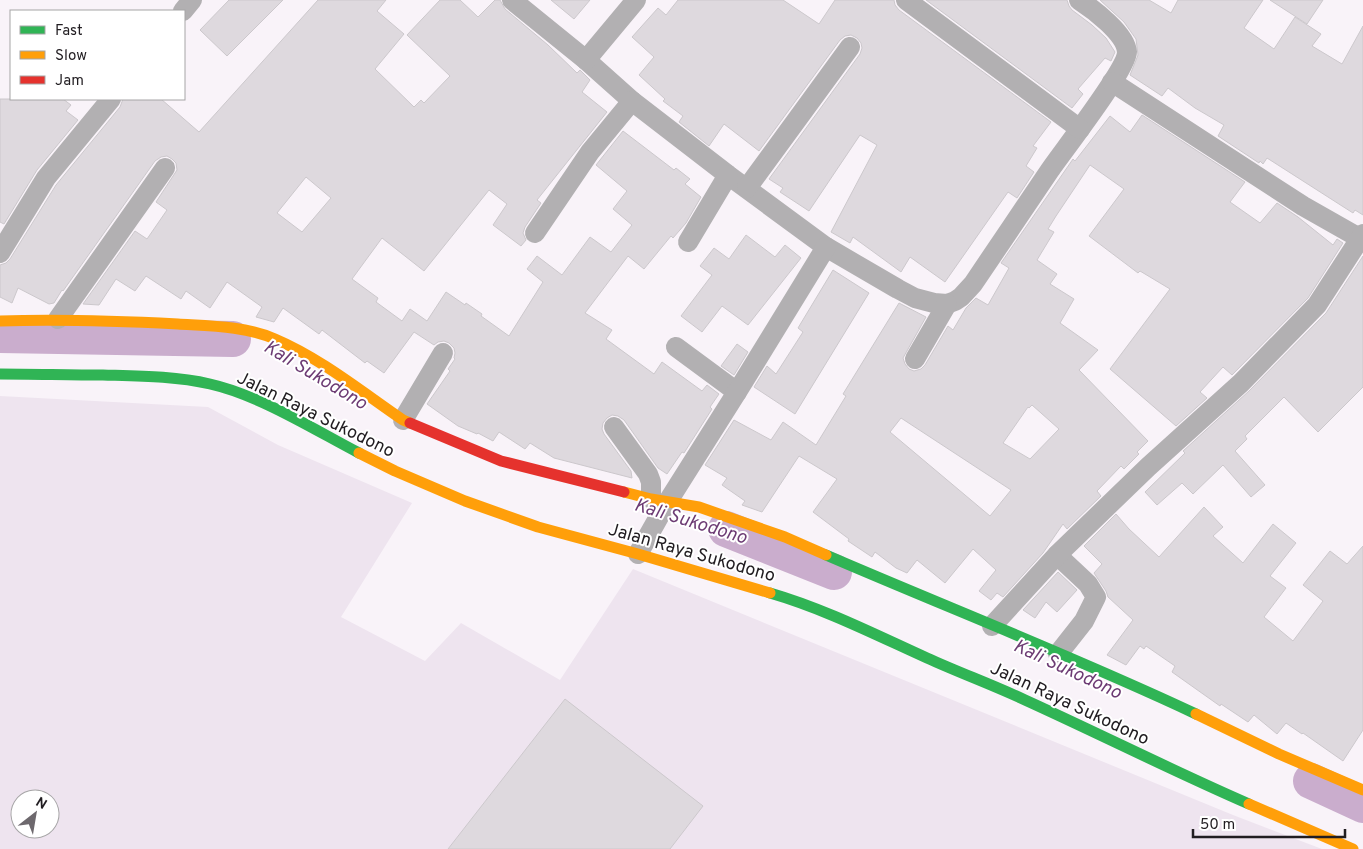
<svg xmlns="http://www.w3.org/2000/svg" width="1363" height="849" viewBox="0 0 1363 849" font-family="Overpass,sans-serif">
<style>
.built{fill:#eee4ef;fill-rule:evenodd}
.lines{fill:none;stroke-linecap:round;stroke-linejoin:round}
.river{stroke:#caadcd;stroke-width:36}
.building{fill:#ded9de;stroke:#ccc8cc;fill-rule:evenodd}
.street{stroke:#b2b0b2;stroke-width:20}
.fast{stroke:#30b455;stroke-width:11}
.slow{stroke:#ff9f0a;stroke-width:11}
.jam{stroke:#e5322d;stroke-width:11}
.labels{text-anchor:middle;stroke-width:4;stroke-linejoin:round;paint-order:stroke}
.street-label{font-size:18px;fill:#211d21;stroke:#fff}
.water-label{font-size:19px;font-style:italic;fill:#6d3c74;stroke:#fff}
</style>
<rect width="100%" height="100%" fill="#f9f3f9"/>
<path class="built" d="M0,396l208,11 70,38 134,58 -71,114 84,44 36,-38 99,57 73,-111 600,246 89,34h-1322zM20,799h30v30h-30z"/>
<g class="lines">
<g class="river">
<polyline points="0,335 233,339"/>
<polyline points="726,529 834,572"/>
<polyline points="1311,781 1363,805"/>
</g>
</g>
<g class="building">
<polygon points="229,0 283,0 227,56 200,30"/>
<path d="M318,0h68l-9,11 27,23 -29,35 39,38 7,-7 3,3 26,-27 -43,-41 33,-35h20l18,17 17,-17h5l5,9 43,36 29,28 3,-3 10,10 -8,12 25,20 -70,88 4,3 -16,24 -2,6 3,7 -5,6 -28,-21 14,-21 -18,-14 -65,81 -42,-33 -30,41 26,19 -2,4 26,19 8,-12 17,12 19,-29 19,13 1,-2 16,11 -1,2 28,20 34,-54 -16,-13 10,-13 25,19 28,-38 21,15 21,-27 -19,-16 14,-18 -31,-26 27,-34 51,39 2,-2 14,11 -5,5 16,13 -15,26 -13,15 -2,-2 -27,33 -16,-13 -43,57 27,17 -6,9 48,35 8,-12 40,29 5,-6 12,9 -9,13 2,2 -28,44 -2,-1 -15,22 -9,-6 -34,-48 -6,-4 -6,-1 -5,3 -4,5 -1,6 2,5 27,37 1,7 -78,-20 -24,-15 -5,6 -26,-17 -6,9 -15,-8 -1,1 -19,-8 -31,-22 23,-33 -2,-2 7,-10 -1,-1 1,-5 -1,-5 -5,-5 -5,-2 -6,1 -4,3 -20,-13 -30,41 -17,-12 -2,2 -43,-33 -3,4 -36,-26 -9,14 -18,-5 6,-10 -35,-25 -17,26 -24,-17 -5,8 -35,-23 -11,15 -19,-12 -17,26 -16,-1 52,-73 12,8 20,-29 -11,-8 21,-32 -1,-7 -4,-4 -5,-3 -6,1 -6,4 -92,130 -1,-1 -8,13 -5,1 -31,-16 -6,15 -12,-6v-32l6,-2 4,-4 46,-74 64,-78 3,-8h38l38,33zM306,177l25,21 -29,34 -25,-19z"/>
<polygon points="551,0 590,0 574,19"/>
<polygon points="678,0 783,0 819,24 835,0 894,0 895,5 899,10 1051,122 1033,146 1037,148 1026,166 1034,172 1017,198 1008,192 945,282 910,257 901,272 853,237 850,243 831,232 877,145 860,135 809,211 780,192 783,188 769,179 860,54 862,48 861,43 857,38 851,35 845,36 840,40 759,151 724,124 709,146 679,122 683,116 663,101 665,99 639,75 654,57 632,37 658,8 666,15"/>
<polygon points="926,0 1067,0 1069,6 1072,10 1092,25 1106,38 1115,52 1111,61 1105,58 1078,89 1083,94 1072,108"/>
<polygon points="1100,0 1149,0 1171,13 1178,0 1263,0 1244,28 1274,49 1295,17 1321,34 1312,46 1342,64 1363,26 1363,215 1355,210 1353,213 1267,158 1263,164 1260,161 1259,163 1218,136 1224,125 1195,108 1168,88 1162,96 1130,75 1138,55 1136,39 1124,22"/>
<polygon points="1270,0 1323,0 1307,24"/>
<polygon points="0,99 63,99 71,105 66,111 78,120 37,170 4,224 0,222"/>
<path d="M1142,115l103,67 -15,20 30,21 17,-20 21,14 35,28 4,-6 6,4 -35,55 -76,77 -9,-8 -23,25 7,6 -31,28 -66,-57 60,-80 -30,-18 -2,2 -49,-37 35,-47 -34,-24 -34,51 -8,13 6,3 -17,28 20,14 -7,10 24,15 -14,24 38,27 -19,20 69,71 -11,11 2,2 -15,15 -3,-3 -24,25 4,5 -34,33 -4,-5 -20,29 -40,44 -6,-4 -6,7 -12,-9 17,-21 -23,-21 -28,34 -28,-23 -10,13 -11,-5 -21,-16 -3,5 -24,-16 1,-2 -36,-27 24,-33 -38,-23 -37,56 -20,-7 3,-4 -23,-16 5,-7 -22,-13 29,-45 37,20 12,-18 33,23 30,-49 -3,-2 56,-91 27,14 -23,41 2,6 4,5 5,2 7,-2 4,-4 23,-39 5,4 13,-22 10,-10 12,7 21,-37 -8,-5 72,-104 2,2 35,-45 20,16zM1032,405l27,24 -29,30 -27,-16 25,-36 1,1zM901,418l110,72 -21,26 -100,-84z"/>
<polygon points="746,235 775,257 785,245 801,258 748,325 722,306 702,332 681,316 712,275 700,266 714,248 729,259"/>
<polygon points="1363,256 1363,387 1318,432 1284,397 1245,436 1247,439 1235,451 1265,485 1251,497 1223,465 1193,494 1182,483 1157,505 1145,492 1185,453 1183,451 1249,391 1326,313"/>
<polygon points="833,270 869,293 795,414 754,387 767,366 776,374 803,332 798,328"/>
<polygon points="737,344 748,352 734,375 721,366"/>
<polygon points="1204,507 1223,527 1213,536 1243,563 1273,524 1296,543 1270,576 1286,588 1264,617 1293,641 1323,601 1303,585 1330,551 1347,564 1363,546 1363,730 1343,761 1303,733 1302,734 1286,723 1277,734 1254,715 1248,722 1221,704 1220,706 1172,672 1175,666 1146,646 1144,649 1140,646 1126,665 1107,655 1133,620 1108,597 1106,591 1094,573 1102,564 1084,546 1116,514 1129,529 1159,557"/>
<polygon points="1058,572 1077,590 1057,612 1046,602 1035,618 1023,610"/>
<polygon points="565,699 703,806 670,849 448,849"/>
</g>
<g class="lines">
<g class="street">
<path d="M512,0l74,60 46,41 96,74 98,72 72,42 17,9 19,5 13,1 8,-3 6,-4 12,-13c26,-38 51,-76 77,-114 13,-19 77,-101 77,-118 -1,-18 -34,-43 -48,-52"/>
<polyline points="906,0 1080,129"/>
<polyline points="183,11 192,0"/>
<polyline points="586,60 636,0"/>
<polyline points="1112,82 1303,206 1363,240"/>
<polyline points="747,188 850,47"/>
<polyline points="535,233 590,152 632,101"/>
<polyline points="688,242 728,175"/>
<polyline points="0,253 46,178 111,99"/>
<polyline points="58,319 165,168"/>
<polyline points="676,347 737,392"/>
<polyline points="915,359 947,304"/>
<polyline points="403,420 443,353"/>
<polyline points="614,427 648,474 651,482 651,499"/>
<polyline points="638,554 665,506 737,392 826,247"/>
<polyline points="1057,555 1088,584 1096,597 1084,621 1058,654"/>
<polyline points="992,626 1057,555 1148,467 1241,383 1317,305 1363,234"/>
</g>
<g class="fast">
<path d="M0,374c34,0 69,1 103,1 36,1 72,1 107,9 49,11 103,45 149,69"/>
<path d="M826,555c123,53 249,102 370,159"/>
<path d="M770,593c55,16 106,42 157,65 33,15 66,27 98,42 75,34 148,71 224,104"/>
</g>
<g class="slow">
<path d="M0,321c60,-2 119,0 178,3 33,2 67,2 97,15 45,19 87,53 128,81l7,3"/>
<polyline points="359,453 395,471 465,501 538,527 638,554 770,593"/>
<polyline points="624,492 651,499 699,507 785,537 826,555"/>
<polyline points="1196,714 1279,754 1363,790"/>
<polyline points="1249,804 1353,849"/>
</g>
<polyline class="jam" points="410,423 501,461 624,492"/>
</g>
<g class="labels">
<g class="street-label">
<text transform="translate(316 414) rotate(26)" y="6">Jalan Raya Sukodono</text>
<text transform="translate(692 552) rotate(16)" y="6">Jalan Raya Sukodono</text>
<text transform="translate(1070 703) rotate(25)" y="6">Jalan Raya Sukodono</text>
</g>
<g class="water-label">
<text transform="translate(316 374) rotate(31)" y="7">Kali Sukodono</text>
<text transform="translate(691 520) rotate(17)" y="7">Kali Sukodono</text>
<text transform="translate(1068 668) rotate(25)" y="7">Kali Sukodono</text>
</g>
</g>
<rect x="10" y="10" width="175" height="90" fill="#ffffff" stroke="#a6a5a6"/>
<rect x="20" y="26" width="25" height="8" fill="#30b455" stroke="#a6a5a6"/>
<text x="55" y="35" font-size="15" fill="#211d21">Fast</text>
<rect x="20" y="51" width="25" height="8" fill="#ff9f0a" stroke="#a6a5a6"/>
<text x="55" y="60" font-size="15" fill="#211d21">Slow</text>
<rect x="20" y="76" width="25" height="8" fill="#e5322d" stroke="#a6a5a6"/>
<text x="55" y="85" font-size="15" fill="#211d21">Jam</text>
<g transform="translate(35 814) rotate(31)"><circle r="24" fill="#ffffff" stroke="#a6a5a6"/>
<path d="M0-4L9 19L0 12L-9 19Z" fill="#6d686d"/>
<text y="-8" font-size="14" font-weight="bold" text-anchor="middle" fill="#211d21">N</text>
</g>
<path d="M1193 829v8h152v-8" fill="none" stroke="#211d21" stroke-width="2.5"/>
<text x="1200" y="829" font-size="15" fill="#211d21" stroke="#ffffff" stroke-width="4" paint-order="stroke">50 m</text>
</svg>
